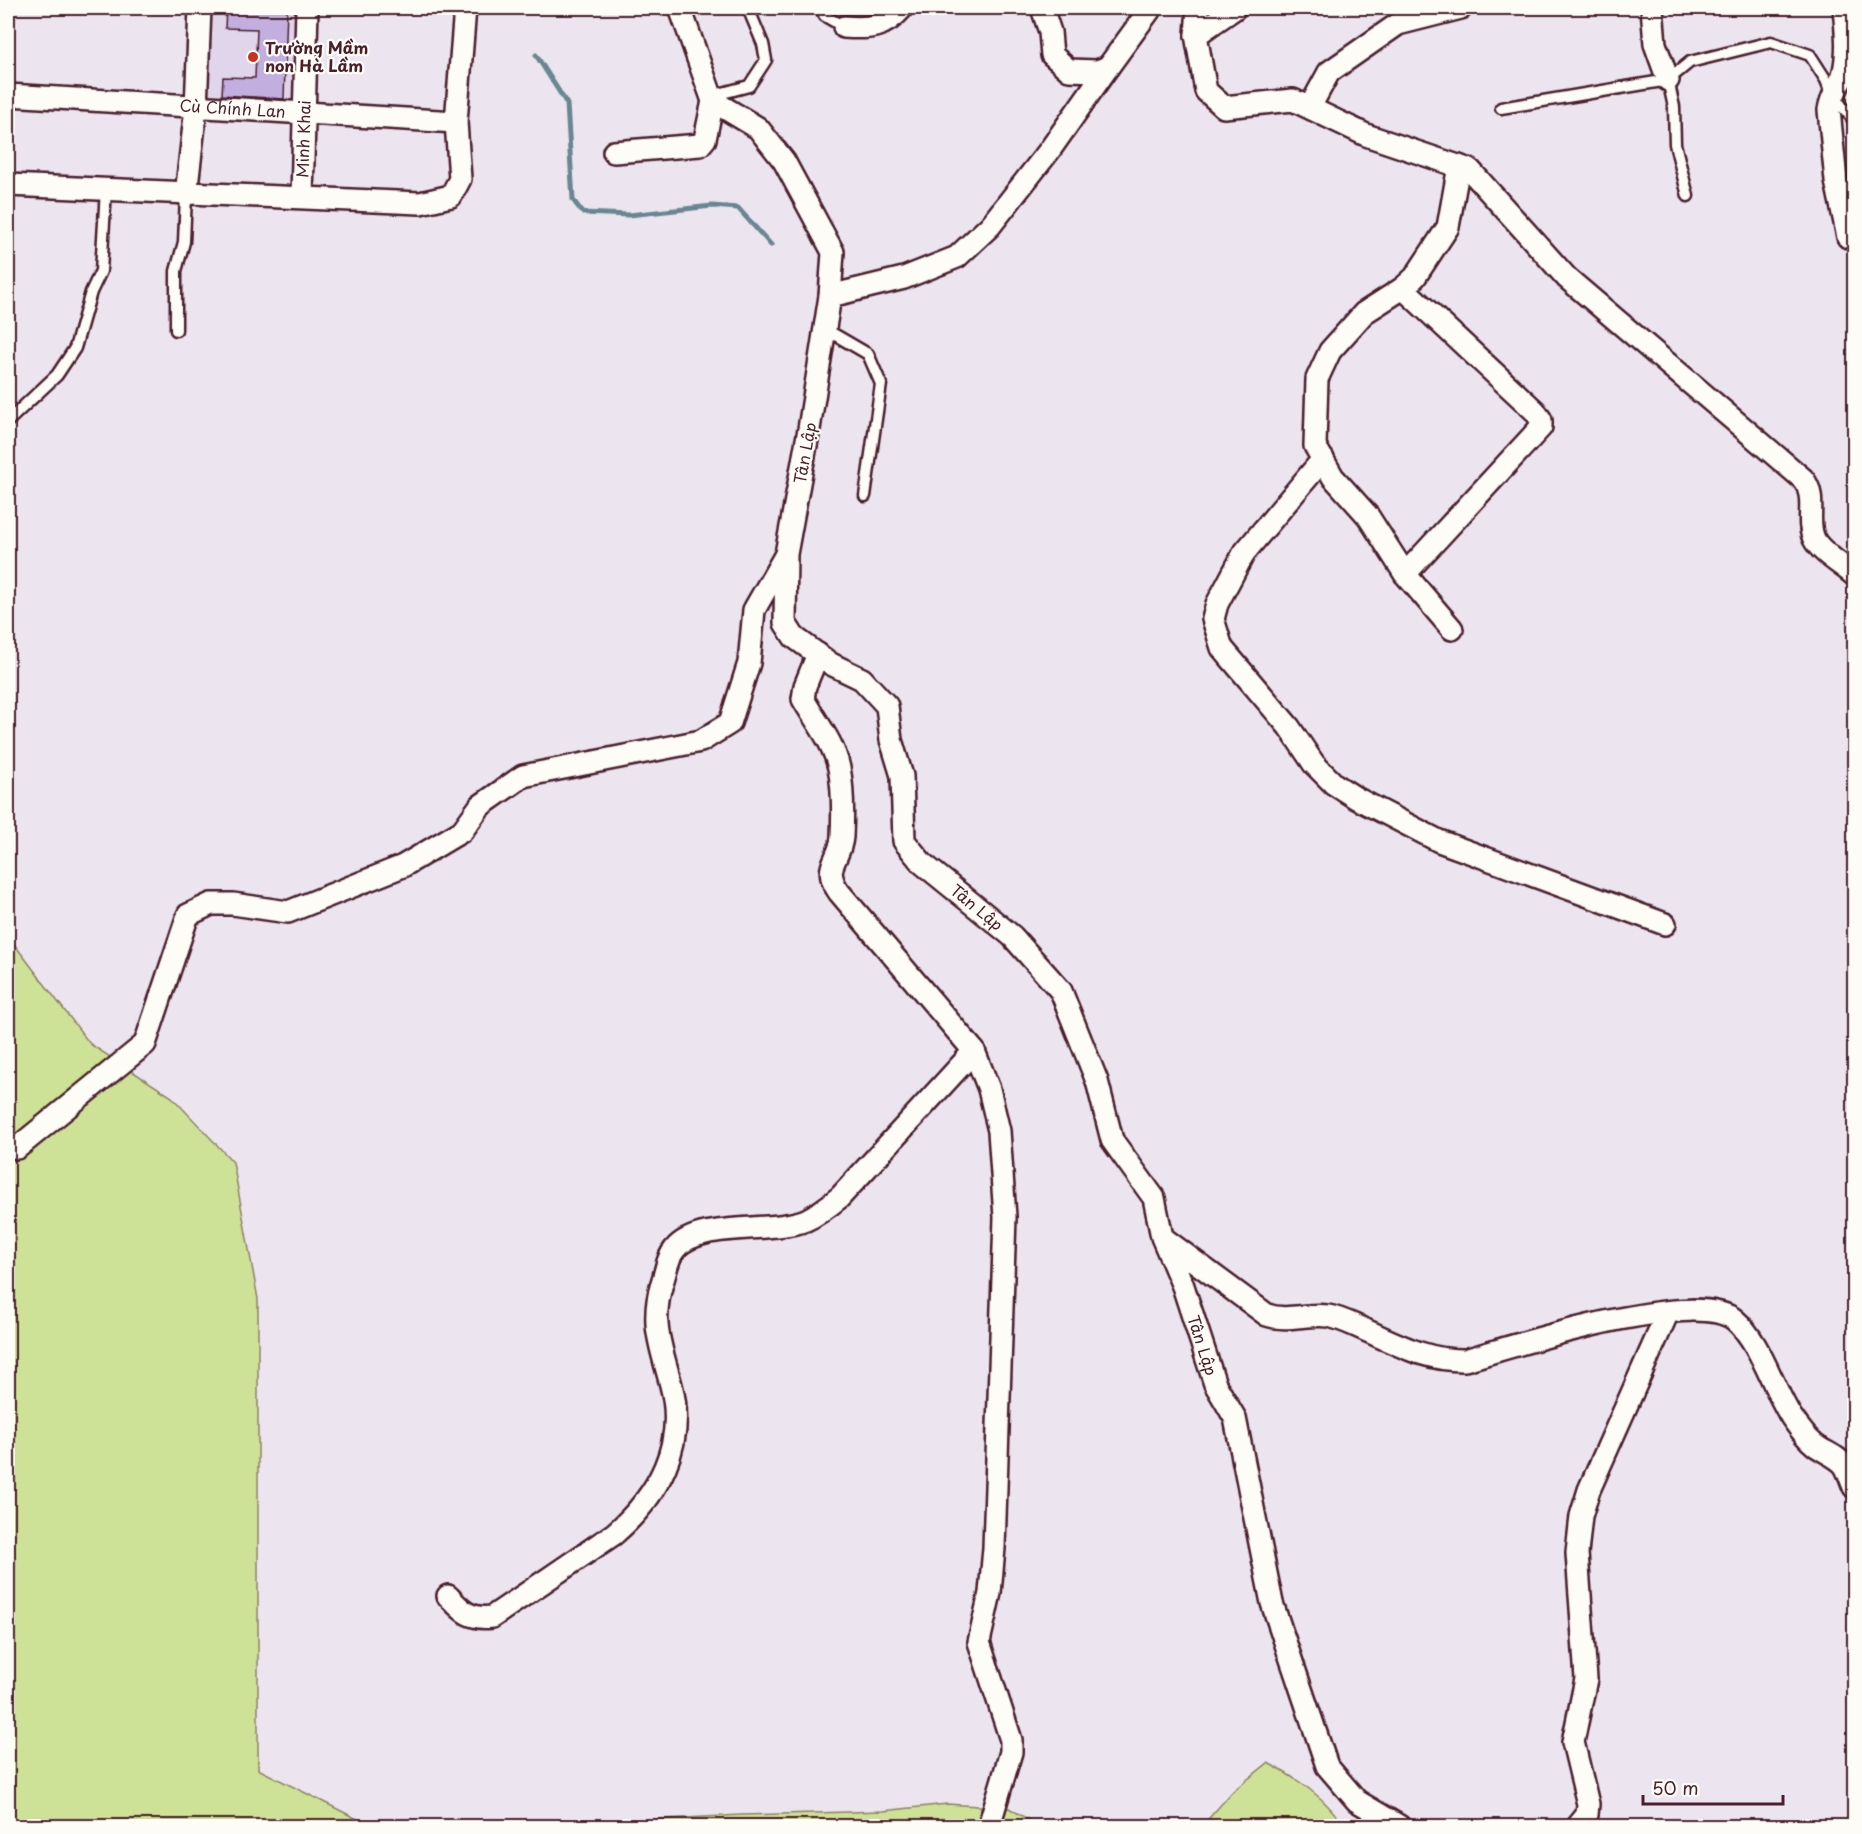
<svg xmlns="http://www.w3.org/2000/svg" width="1862" height="1834" viewBox="0 0 1862 1834" font-family="'Playpen Sans',sans-serif">
<style>
.built{fill:#e0d5eb}
.green{fill:#cee297;stroke:#8c8061;stroke-width:1.5}
.lines{fill:none;stroke-linecap:round;stroke-linejoin:round}
.stream{stroke:#688792;stroke-width:5}
.building{fill:#c3afdf;stroke:#4a1f2b;stroke-width:1.5}
.service-casing{stroke:#4a1f2b;stroke-width:15}
.minor-casing{stroke:#4a1f2b;stroke-width:26}
.service{stroke:#fdfcf7;stroke-width:10}
.minor{stroke:#fdfcf7;stroke-width:21}
.poi-dot{fill:#c8321e;stroke:#fdfcf7;stroke-width:2}
.labels{text-anchor:middle;stroke-width:4.5;stroke-linejoin:round;paint-order:stroke}
.poi-label{font-size:16px;font-weight:bold;fill:#4a1f2b;stroke:#fdfcf7;text-anchor:start}
.street-label{font-size:16px;fill:#4a1f2b;stroke:#fdfcf7}
</style>
<rect width="100%" height="100%" fill="#ece5f0"/>
<filter id="ink" filterUnits="userSpaceOnUse"><feTurbulence type="fractalNoise" baseFrequency=".0167" numOctaves="2"/><feDisplacementMap in="SourceGraphic" scale="12" xChannelSelector="R" yChannelSelector="G"/><feConvolveMatrix kernelMatrix="1 2 1 2 8 2 1 2 1" color-interpolation-filters="sRGB"/></filter>
<g filter="url(#ink)">
<polygon class="built" points="213,8 299,8 292,113 206,107"/>
<g class="green">
<polygon points="8,936 90,1044 172,1097 233,1162 258,1299 258,1769 371,1826 8,1826"/>
<path d="M1268,1763c31,17 57,34 76,63h-142l31,-35z"/>
<polygon points="947,1804 1009,1808 1039,1826 532,1826 742,1815 883,1811"/>
</g>
<g class="lines">
<polyline class="stream" points="536,55 567,104 573,200 583,213 629,215 712,206 738,208 771,245"/>
</g>
<polygon class="building" points="226,8 287,8 284,99 222,95 223,77 255,78 257,29 225,28"/>
<g class="lines">
<defs>
<g id="service">
<polyline points="820,8 825,16 844,27"/>
<polyline points="1668,80 1674,107 1675,144 1688,196"/>
<polyline points="711,96 749,86 766,60 763,44 748,8"/>
<polyline points="1501,108 1668,80 1690,62 1771,42 1810,55 1826,80 1832,95 1854,120"/>
<polyline points="825,329 868,354 881,384 865,496"/>
<polyline points="176,330 176,271 184,242 186,195"/>
<polyline points="8,421 57,375 75,348 91,292 101,271 106,190"/>
</g>
<g id="minor">
<path id="s1" d="M680,8l33,93 45,27 26,33 49,91 -3,44 -21,133 -23,125 -1,69 9,14 37,27 31,15 25,27 4,34 11,36 2,65 18,22 90,73 49,55 36,90 15,59 42,58 8,39 21,49 32,98 20,34 37,185 55,163 30,35 42,25"/>
<polyline points="1042,8 1050,32 1052,55 1069,70 1097,71 1108,67 1151,8"/>
<path d="M1198,8l-2,27 10,56 18,16 69,-7 73,35 104,35 97,108 236,201c15,18 2,41 11,60 7,14 29,26 40,36"/>
<polyline points="1652,8 1655,44 1668,80"/>
<path d="M1844,8c2,21 5,46 -1,67 -5,13 -12,21 -14,35l7,71 12,56"/>
<path d="M844,27c25,2 41,1 58,-19"/>
<polyline points="1196,35 1235,8"/>
<path id="s2" d="M8,95l448,27"/>
<polyline points="1310,107 1329,72 1398,24 1461,8"/>
<polyline points="614,152 700,145 705,139 713,101"/>
<polyline points="8,185 420,203 451,196 460,179 456,122 465,8"/>
<polyline points="186,195 196,108 200,8"/>
<path id="s3" d="M302,197l5,-189"/>
<polyline points="1403,288 1535,411 1541,420 1541,427 1405,574"/>
<polyline points="830,296 904,278 957,257 990,226 1049,151 1108,67"/>
<polyline points="1323,459 1244,553 1217,604 1213,619 1222,648 1289,727 1314,764 1334,784 1356,798 1439,841 1665,924"/>
<polyline points="1452,629 1405,574 1368,516 1333,477 1315,446 1317,379 1330,351 1364,313 1403,288 1415,277 1448,227 1459,166"/>
<path d="M818,654l-13,32 -2,13c13,23 30,42 36,69 4,20 4,48 3,69 -2,24 -21,30 -3,55l135,159 15,38 10,42 6,86 -11,331 -4,45 -11,49 32,98v12l-22,74"/>
<polyline points="17,1148 145,1044 188,915 211,904 233,904 288,912 403,866 462,831 480,806 523,776 701,741 730,723 749,663 754,610 785,556"/>
<path d="M1163,1238l104,77c20,7 41,-2 61,1 12,2 23,8 35,13 34,15 64,32 102,31 49,-14 230,-73 270,-40 25,21 38,69 57,98 7,10 14,20 23,27 9,7 24,12 30,21 4,7 6,14 9,21"/>
<path d="M448,1596c14,15 22,24 44,21l122,-83c44,-38 73,-90 57,-149 -10,-39 -21,-61 -9,-102 4,-11 5,-25 13,-34 24,-29 96,-15 131,-29 13,-6 23,-14 34,-23l134,-146"/>
<polyline points="1578,1826 1587,1815 1588,1804 1573,1742 1586,1679 1577,1553 1581,1516 1589,1490 1668,1312"/>
</g>
</defs>
<use href="#service" class="service-casing"/>
<use href="#minor" class="minor-casing"/>
<use href="#service" class="service"/>
<use href="#minor" class="minor"/>
</g>
</g>
<circle class="poi-dot" cx="253" cy="57" r="6"/>
<g class="labels">
<g class="poi-label">
<text x="265" y="54">Trường Mầm<tspan x="265" dy="18">non Hà Lầm</tspan></text>
</g>
<g class="street-label">
<text dy="6" stroke="none"><textPath href="#s2" startOffset="225">Cù Chính Lan</textPath></text>
<text dy="6" stroke="none"><textPath href="#s3" startOffset="58">Minh Khai</textPath></text>
<text transform="translate(805 453) rotate(-80)" y="6">Tân Lập</text>
<text dy="6" stroke="none"><textPath href="#s1" startOffset="1041">Tân Lập</textPath></text>
<text dy="6" stroke="none"><textPath href="#s1" startOffset="1545">Tân Lập</textPath></text>
</g>
</g>
<rect width="1862" height="1834" fill="none" stroke="#fdfcf7" stroke-width="30"/>
<rect x="15" y="15" width="1832" height="1804" fill="none" stroke="#4a1f2b" stroke-width="2" filter="url(#ink)"/>
<path d="M1643 1795v9h140v-9" fill="none" stroke="#4a1f2b" stroke-width="3"/>
<text x="1652" y="1795" font-size="18" fill="#4a1f2b" stroke="#fdfcf7" stroke-width="4.5" paint-order="stroke">50 m</text>
</svg>
